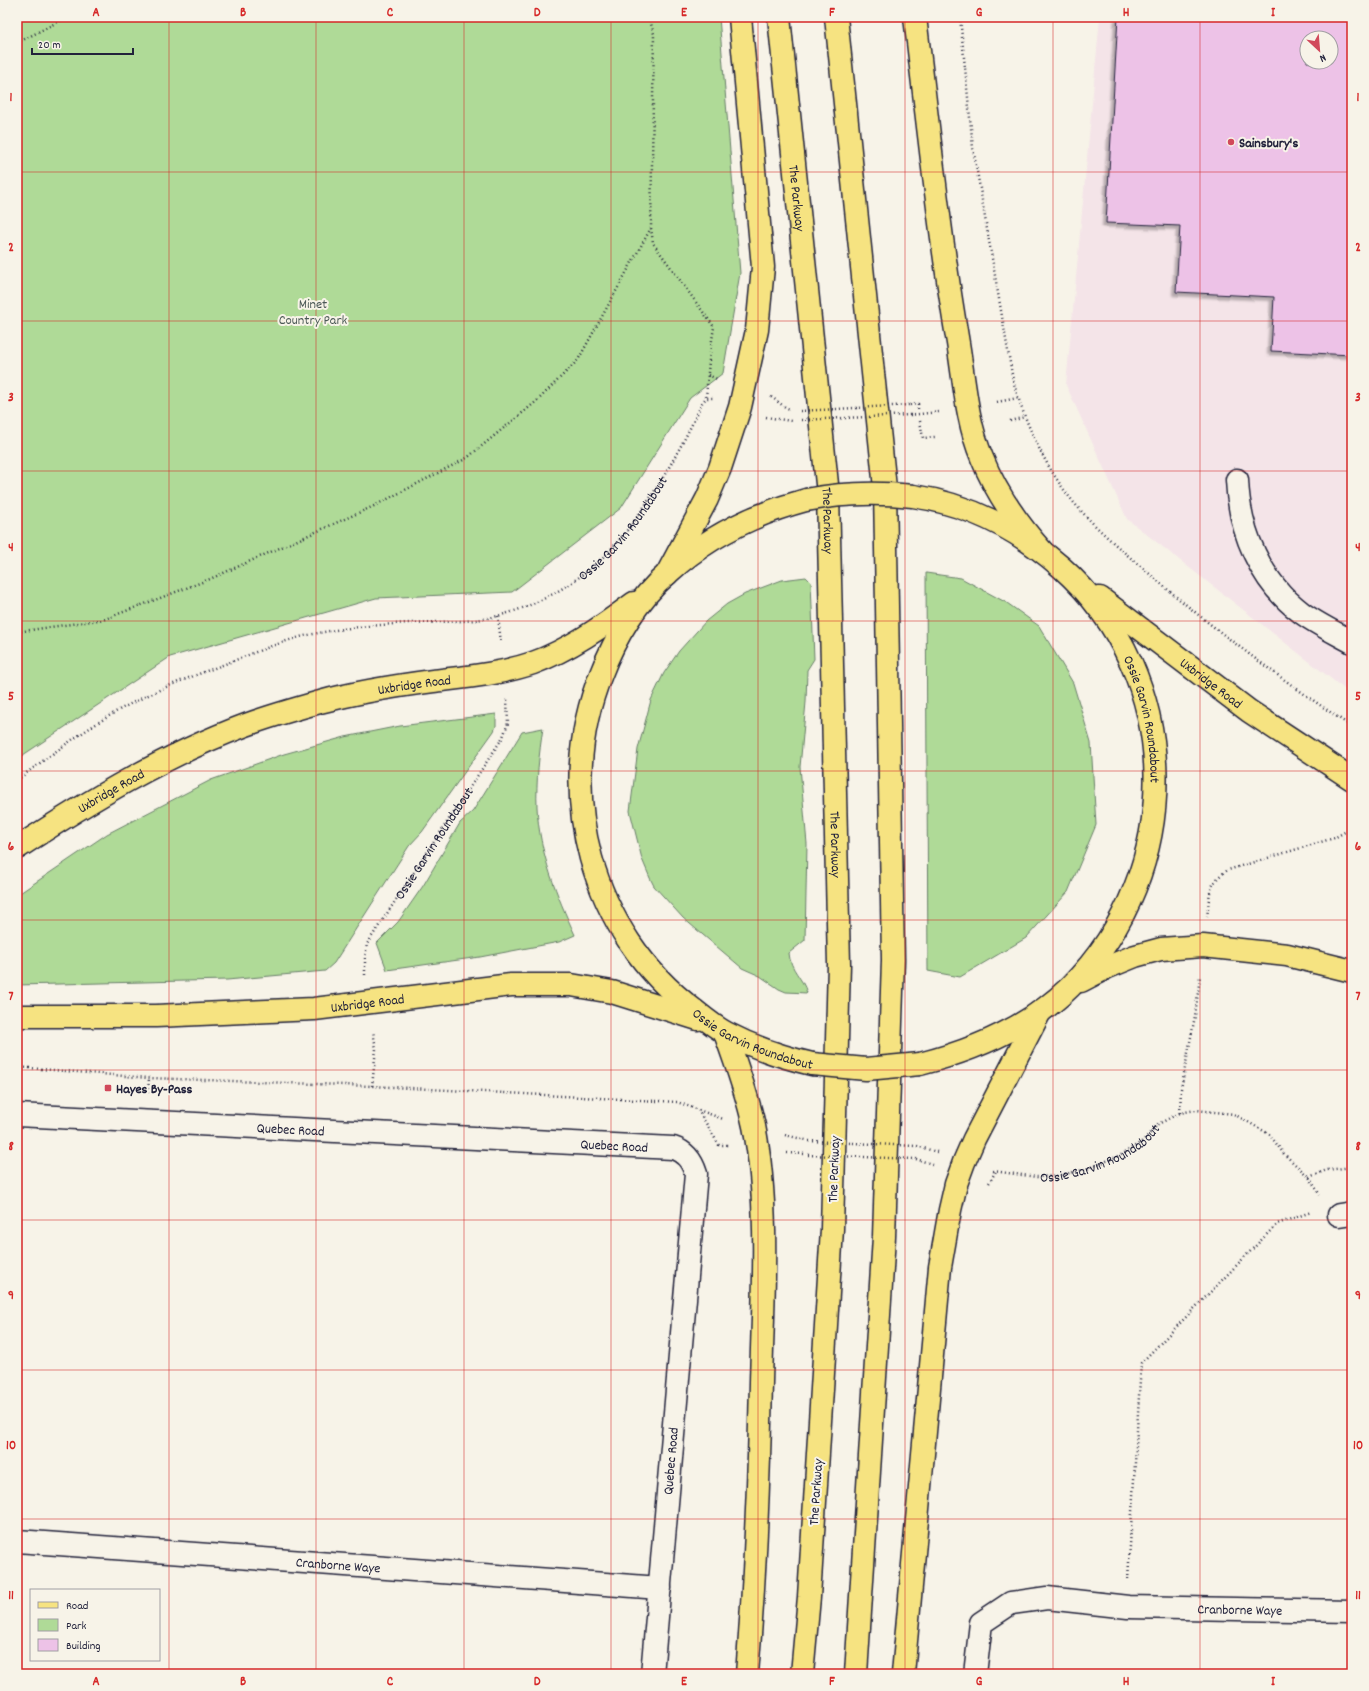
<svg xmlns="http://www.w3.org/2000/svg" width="1369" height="1691" viewBox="0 0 1369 1691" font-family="Dekko,sans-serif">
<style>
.built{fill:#f4e4e8;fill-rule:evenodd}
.green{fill:#afda97;stroke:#687e69}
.building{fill:#edc2e7;stroke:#22223b;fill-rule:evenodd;filter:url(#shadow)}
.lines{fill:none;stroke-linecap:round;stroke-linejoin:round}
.minor-casing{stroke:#22223b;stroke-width:25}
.major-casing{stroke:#22223b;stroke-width:25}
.highway-casing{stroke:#22223b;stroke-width:25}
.path{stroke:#22223b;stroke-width:2.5;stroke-dasharray:1 3;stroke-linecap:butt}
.minor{stroke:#f7f3e8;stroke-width:22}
.major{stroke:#f6e381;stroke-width:22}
.highway{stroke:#f6e381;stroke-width:22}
.major-bridge-casing{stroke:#22223b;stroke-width:25;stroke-linecap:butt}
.path-bridge{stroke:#22223b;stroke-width:2.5;stroke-dasharray:1 3;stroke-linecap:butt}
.major-bridge{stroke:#f6e381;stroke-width:22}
.grid{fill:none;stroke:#d62828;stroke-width:1;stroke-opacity:0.55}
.poi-dot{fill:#d1495b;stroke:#f7f3e8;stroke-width:1.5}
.labels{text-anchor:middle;stroke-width:4;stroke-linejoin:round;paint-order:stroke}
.poi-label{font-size:14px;font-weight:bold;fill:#22223b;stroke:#f7f3e8;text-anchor:start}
.street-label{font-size:14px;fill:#22223b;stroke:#f7f3e8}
.park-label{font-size:14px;fill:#4c5957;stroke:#f7f3e8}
.neatline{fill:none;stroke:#d62828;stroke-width:1.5}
.grid-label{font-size:13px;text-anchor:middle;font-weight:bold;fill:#d62828}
</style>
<defs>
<filter id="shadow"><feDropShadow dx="-3.5" dy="3.5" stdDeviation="1" flood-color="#0004"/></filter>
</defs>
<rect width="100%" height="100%" fill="#f7f3e8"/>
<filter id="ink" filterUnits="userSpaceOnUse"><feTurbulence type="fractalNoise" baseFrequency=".025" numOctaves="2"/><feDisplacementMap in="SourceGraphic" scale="8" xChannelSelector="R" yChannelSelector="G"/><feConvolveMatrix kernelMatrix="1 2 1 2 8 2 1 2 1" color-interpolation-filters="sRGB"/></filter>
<g filter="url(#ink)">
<path class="built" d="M1100,17h252v678l-225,-176 -61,-134zM1307,38h24v24h-24z"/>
<g class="green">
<polygon points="17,17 719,17 740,273 723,373 690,398 621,508 512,592 376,598 170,657 17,759"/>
<polygon points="926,573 961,578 1007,603 1039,626 1073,683 1091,743 1096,825 1068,892 1026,938 960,977 928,971"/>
<path d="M806,577l5,5 3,77 -7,11 -1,32 -6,65 7,77 -2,96 -16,13c1,17 14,25 18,40l-21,-1 -7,-3 -19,-13 -18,-8 -59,-50 -29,-32 -4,-8 -8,-19 -12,-48 8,-62 13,-49 13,-27 15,-22 27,-30 21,-17 18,-10 37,-14z"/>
<polygon points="496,714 496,726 494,731 422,832 409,846 334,963 325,971 227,980 17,985 17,895 107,834 211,780 284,754 345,737 400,726"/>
<path d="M543,728c-4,26 -7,53 -6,79 2,45 20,89 38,128l-16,7 -79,15 -93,13 -10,-27 21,-21 25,-36 37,-63 13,-12 49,-79z"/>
</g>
<path class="building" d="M1118,17h234v338l-81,-4 3,-54 -98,-5 4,-66 -74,-3zM1307,38h24v24h-24z"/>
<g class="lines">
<defs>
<g id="minor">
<path d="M1237,480c2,50 23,102 65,133 15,11 34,20 50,29"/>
<path id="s4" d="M17,1115l656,33c13,4 19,13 23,26l-44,500"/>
<polyline points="1339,1215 1352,1213"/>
<path id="s5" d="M17,1541l643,47"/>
<path id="s6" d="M975,1674l6,-51 30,-20 36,-5 81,9 224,4"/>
</g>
<g id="major">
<path id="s7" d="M913,496c55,8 106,34 148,71 124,110 125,304 9,420 -42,41 -95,63 -150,77"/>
<path id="s8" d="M806,500c-52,14 -98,36 -138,73 -30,26 -53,64 -67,101 -48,119 -10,259 93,336 10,8 21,17 32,23 27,14 56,24 86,31"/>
<path id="s9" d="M1100,598l149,113 103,68"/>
<path id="s10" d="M17,848c72,-47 148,-93 229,-123 24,-9 49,-16 74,-23 37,-10 75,-16 113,-21 33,-4 68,-7 100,-18 36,-13 70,-37 101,-60"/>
<polyline points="1081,981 1108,967 1135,956 1161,949 1203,946 1287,955 1352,971"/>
<path id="s11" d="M17,1016h139l158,-7 197,-24h60l41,7 86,27"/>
</g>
<g id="highway">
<path id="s12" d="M779,17l49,477 11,470 -7,265 -23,368 -7,77"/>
<polyline points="836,17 885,488 893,960 884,1237 856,1674"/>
<path d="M915,17c13,107 24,214 42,320 7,40 9,83 25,121 14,35 35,65 60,93"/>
<polyline points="667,574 707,499 720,468 740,407 757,330 763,267 740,17"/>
<path d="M725,1033c11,30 22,61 29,93 16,80 9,174 7,256 -2,97 -6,195 -14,292"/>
<polyline points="903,1674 940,1267 950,1210 956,1184 964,1162 974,1139 1040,1012"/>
</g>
</defs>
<use href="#minor" class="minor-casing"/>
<use href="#major" class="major-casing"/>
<use href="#highway" class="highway-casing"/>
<g class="path">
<polyline points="649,17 654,34 651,228 653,243 714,327 709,360 706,398"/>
<path d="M960,17l13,131 40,232c12,44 33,89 62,124 23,27 50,49 77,72 63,55 131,104 200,151"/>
<polyline points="17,43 67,17"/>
<polyline points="708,375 717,379"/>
<path d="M771,397c7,4 12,10 19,12"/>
<polyline points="997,402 1018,398"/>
<polyline points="910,405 918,404 918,409"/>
<polyline points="910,415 939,412"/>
<polyline points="766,417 791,421"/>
<polyline points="920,421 923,438 935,437"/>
<polyline points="1010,421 1025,417"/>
<polyline points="498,616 501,643"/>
<polyline points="17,632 105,619 210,579 374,506 467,458 537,401 578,360 651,228"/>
<path id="s1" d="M17,780c30,-22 60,-45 92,-64 39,-24 82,-39 124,-55 23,-9 47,-19 71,-25 35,-8 71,-11 106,-13 23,-1 44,-1 66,-3 46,-6 92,-30 125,-61 39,-36 79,-107 101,-156l4,-5h7"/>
<path d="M1207,917c3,-22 0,-34 21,-47l106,-32 18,-10"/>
<path id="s2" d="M365,975v-17l2,-14 136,-207 5,-14 -1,-24"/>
<polyline points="17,1067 149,1078 372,1086 677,1102 723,1119"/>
<polyline points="372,1086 376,1049 373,1031"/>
<polyline points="148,1093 149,1078"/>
<polyline points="698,1110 719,1145 728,1145"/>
<polyline points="1180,1113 1181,1089 1195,1016 1200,976"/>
<polyline points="785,1135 806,1140"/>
<polyline points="917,1146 937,1152"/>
<polyline points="787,1153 806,1154"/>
<polyline points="916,1159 932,1164"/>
<path id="s3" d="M993,1171l44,6 20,-1 30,-7 34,-14 22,-14 15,-17 22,-11 16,-3 38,4 35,20 15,20 25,23 11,18"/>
<polyline points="1309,1177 1327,1170 1352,1167"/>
<polyline points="989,1183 996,1171"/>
<polyline points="1128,1579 1141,1363 1277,1224 1311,1212"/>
</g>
<use href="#minor" class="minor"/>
<use href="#major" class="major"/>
<use href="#highway" class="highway"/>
<defs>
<g id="major-bridge">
<path d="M806,500c36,-7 70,-8 107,-4"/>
<polyline points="812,1064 866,1069 920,1064"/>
</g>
</defs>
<use href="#major-bridge" class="major-bridge-casing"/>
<g class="path-bridge">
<polyline points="800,411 910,405"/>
<polyline points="801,420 910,415"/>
<polyline points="809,1141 916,1146"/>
<polyline points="808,1155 916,1159"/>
</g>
<use href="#major-bridge" class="major-bridge"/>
</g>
</g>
<path class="grid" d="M169,17v1657M316,17v1657M464,17v1657M611,17v1657M758,17v1657M905,17v1657M1053,17v1657M1200,17v1657M17,172h1335M17,321h1335M17,471h1335M17,621h1335M17,771h1335M17,920h1335M17,1070h1335M17,1220h1335M17,1370h1335M17,1519h1335"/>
<g class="poi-dot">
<circle cx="1231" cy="142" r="4"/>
<rect x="104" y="1084" width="8" height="8" rx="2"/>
</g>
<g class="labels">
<g class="poi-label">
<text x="1239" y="147">Sainsbury's</text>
<text x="116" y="1093">Hayes By-Pass</text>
</g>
<g class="street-label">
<text dy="5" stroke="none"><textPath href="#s12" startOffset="182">The Parkway</textPath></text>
<text dy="5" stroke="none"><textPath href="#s12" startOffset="506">The Parkway</textPath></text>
<text dy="5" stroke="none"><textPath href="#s1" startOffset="675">Ossie Garvin Roundabout</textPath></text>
<text dy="5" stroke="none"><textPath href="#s9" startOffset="140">Uxbridge Road</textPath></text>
<text dy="5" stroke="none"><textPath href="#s10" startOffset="434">Uxbridge Road</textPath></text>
<text dy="5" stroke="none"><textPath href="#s7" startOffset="344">Ossie Garvin Roundabout</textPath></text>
<text dy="5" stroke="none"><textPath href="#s10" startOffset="110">Uxbridge Road</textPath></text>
<text dy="5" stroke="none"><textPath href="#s2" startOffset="152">Ossie Garvin Roundabout</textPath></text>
<text dy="5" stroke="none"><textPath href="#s12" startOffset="830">The Parkway</textPath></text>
<text dy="5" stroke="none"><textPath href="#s11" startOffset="351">Uxbridge Road</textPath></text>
<text dy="5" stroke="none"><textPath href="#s8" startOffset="721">Ossie Garvin Roundabout</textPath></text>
<text dy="5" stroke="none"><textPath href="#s4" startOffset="274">Quebec Road</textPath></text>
<text dy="5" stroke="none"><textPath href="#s4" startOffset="598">Quebec Road</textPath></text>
<text dy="5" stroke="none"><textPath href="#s3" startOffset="113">Ossie Garvin Roundabout</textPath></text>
<text transform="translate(833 1169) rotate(-88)" y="5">The Parkway</text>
<text transform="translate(670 1461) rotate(-85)" y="5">Quebec Road</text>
<text transform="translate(815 1492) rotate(-86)" y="5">The Parkway</text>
<text dy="5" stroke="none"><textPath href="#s5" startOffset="322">Cranborne Waye</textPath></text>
<text dy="5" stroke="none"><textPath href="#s6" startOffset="317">Cranborne Waye</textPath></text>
</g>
<g class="park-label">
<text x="313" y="308">Minet<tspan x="313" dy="16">Country Park</tspan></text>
</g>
</g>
<rect width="1369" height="1691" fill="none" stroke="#f7f3e8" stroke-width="44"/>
<rect x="30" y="1589" width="130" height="72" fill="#f7f3e8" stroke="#a29fa3"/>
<rect x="38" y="1602" width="20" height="6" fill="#f6e381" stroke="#a29fa3"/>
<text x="66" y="1609" font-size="12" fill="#22223b">Road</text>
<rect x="38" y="1619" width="20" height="12" fill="#afda97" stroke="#a29fa3"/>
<text x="66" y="1629" font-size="12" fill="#22223b">Park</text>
<rect x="38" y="1639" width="20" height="12" fill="#edc2e7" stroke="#a29fa3"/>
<text x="66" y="1649" font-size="12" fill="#22223b">Building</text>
<g transform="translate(1319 50) rotate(154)"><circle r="19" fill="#f7f3e8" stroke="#a29fa3"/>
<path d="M0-3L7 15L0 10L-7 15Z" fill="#d1495b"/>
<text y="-6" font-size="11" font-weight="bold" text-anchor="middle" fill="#22223b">N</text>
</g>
<path d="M32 48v6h101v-6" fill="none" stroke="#22223b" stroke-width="2"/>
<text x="38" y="48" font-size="12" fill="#22223b" stroke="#f7f3e8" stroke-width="3" paint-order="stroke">20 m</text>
<rect x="22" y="22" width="1325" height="1647" class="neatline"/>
<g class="grid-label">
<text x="96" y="16">A</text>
<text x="243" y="16">B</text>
<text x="390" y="16">C</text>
<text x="537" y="16">D</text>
<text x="684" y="16">E</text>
<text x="832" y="16">F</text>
<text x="979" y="16">G</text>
<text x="1126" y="16">H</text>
<text x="1273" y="16">I</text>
<text x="11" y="101">1</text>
<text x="1358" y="101">1</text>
<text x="11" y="251">2</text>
<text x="1358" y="251">2</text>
<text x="11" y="401">3</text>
<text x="1358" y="401">3</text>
<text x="11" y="551">4</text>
<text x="1358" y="551">4</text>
<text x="11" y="700">5</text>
<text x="1358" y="700">5</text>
<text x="11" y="850">6</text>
<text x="1358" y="850">6</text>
<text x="11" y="1000">7</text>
<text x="1358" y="1000">7</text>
<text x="11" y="1150">8</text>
<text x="1358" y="1150">8</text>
<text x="11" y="1299">9</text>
<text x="1358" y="1299">9</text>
<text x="11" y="1449">10</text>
<text x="1358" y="1449">10</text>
<text x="11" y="1599">11</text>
<text x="1358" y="1599">11</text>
<text x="96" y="1685">A</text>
<text x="243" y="1685">B</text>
<text x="390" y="1685">C</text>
<text x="537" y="1685">D</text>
<text x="684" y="1685">E</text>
<text x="832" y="1685">F</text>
<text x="979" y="1685">G</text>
<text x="1126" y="1685">H</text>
<text x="1273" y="1685">I</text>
</g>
</svg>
